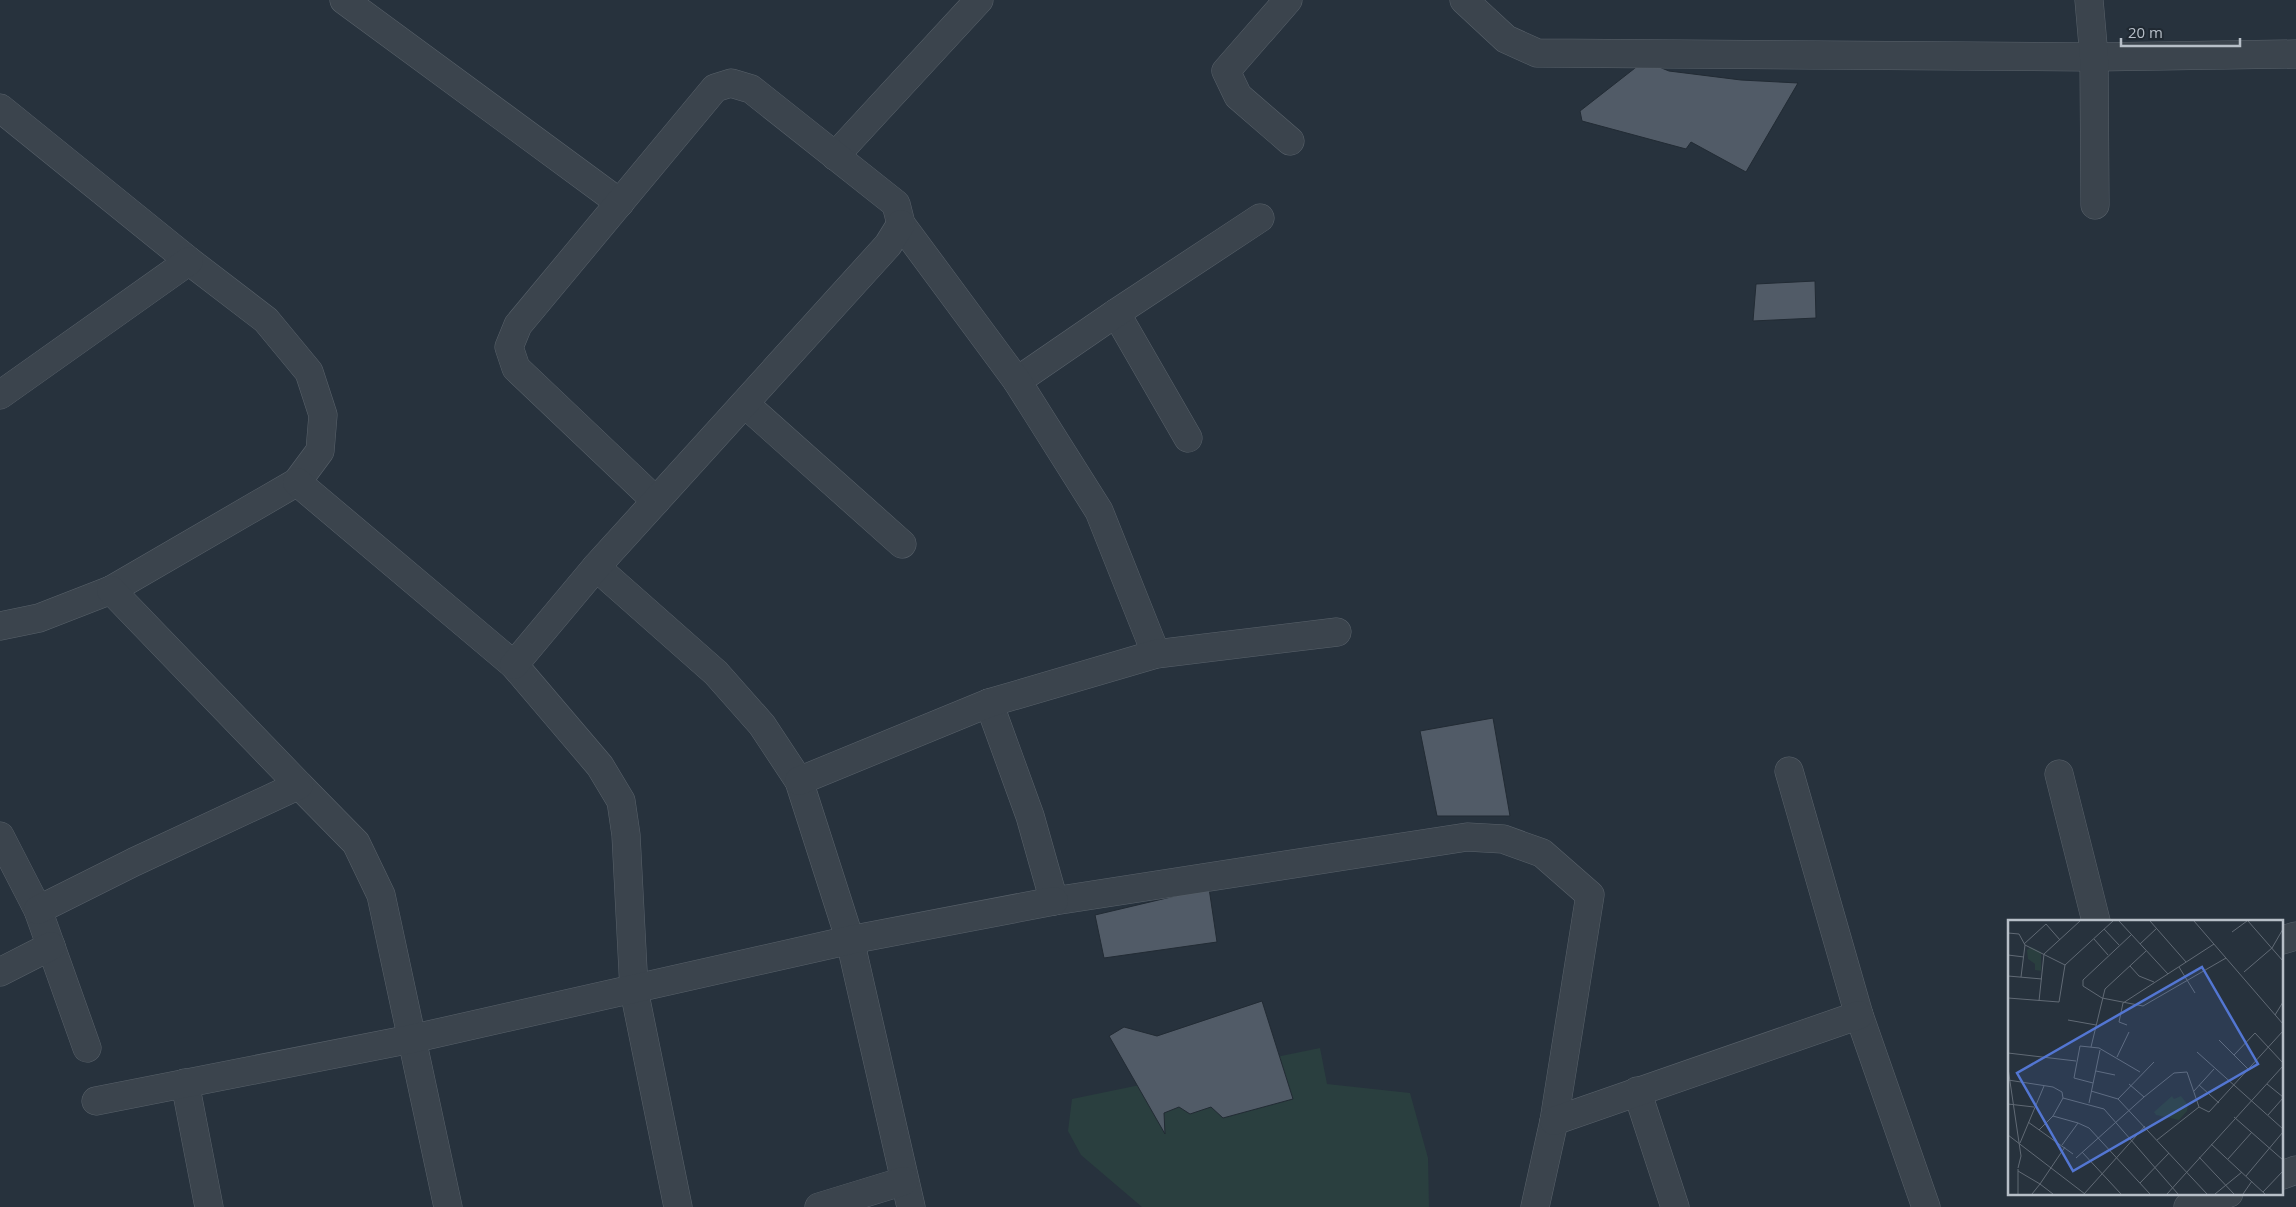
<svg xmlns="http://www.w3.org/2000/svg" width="2296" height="1207" viewBox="0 0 2296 1207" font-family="'Open Sans',sans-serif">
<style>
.green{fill:#2a3f3f}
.building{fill:#515b67;stroke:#222b34}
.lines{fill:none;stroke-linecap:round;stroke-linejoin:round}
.street-casing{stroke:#59626b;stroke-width:29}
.street{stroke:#3b444d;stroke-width:28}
.inset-road{fill:none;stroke:#616a75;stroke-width:1}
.view{fill:#5376d2;fill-opacity:0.15;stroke:#5376d2;stroke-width:2.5}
.inset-edge{fill:none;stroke:#b7bfc8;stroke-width:2.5}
</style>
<rect width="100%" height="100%" fill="#27323d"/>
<polygon class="green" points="1320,1048 1327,1084 1410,1093 1428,1158 1429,1207 1142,1207 1081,1155 1068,1131 1072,1099"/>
<g class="building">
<polygon points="1644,61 1669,71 1741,80 1798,83 1746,172 1691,142 1686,149 1582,121 1580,111"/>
<polygon points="1815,281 1816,318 1753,321 1756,284"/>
<polygon points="1493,718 1510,816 1437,816 1420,731"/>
<polygon points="1209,888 1217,942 1104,958 1095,915"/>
<polygon points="1262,1001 1293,1099 1223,1118 1211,1107 1190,1114 1179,1107 1164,1113 1165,1134 1109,1036 1124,1027 1157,1036"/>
</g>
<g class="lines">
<defs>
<g id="street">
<polyline points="344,0 620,203"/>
<polyline points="1288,0 1226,71 1238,96 1290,141"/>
<polyline points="1464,0 1506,39 1537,53 2094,57 2296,54"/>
<polyline points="2089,0 2094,57 2095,205"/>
<polyline points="0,108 189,261 266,320 309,372 323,415 320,451 297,482 111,590 39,618 0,626"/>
<polyline points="835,156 979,0"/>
<polyline points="1116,313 1188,438"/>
<polyline points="1017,381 1116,313 1260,218"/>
<polyline points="0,395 189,261"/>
<polyline points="745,404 902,544"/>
<polyline points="297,482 514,665 600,766 621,801 626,835 634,990 678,1207"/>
<polyline points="656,501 516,368 509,347 518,325 715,88 731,83 751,89 896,204 901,224 1017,381 1099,511 1156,654"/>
<polyline points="596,567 716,673 762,725 799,781 850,940 911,1207"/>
<polyline points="514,665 596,567 888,245 901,224"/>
<polyline points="989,703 1030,816 1054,901 1467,837 1503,839 1542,853 1590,895 1554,1121 1535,1207"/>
<polyline points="1789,771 1859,1015 1926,1207"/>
<polyline points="2059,774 2096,921"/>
<polyline points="799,781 989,703 1156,654 1337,632"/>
<polyline points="299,785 356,843 381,895 448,1207"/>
<polyline points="0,836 38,910 87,1048"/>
<polyline points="38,910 134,862 299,785 111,590"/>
<polyline points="2282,940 2296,936"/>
<polyline points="0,972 51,946"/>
<polyline points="185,1083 209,1207"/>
<polyline points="1637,1091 1675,1207"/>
<polyline points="96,1101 411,1039 850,940 1054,901"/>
<polyline points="1554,1121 1859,1015"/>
<polyline points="2282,1175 2296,1170"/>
<polyline points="819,1207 904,1181"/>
<polyline points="2188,1207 2229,1193"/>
</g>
</defs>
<use href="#street" class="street-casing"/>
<use href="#street" class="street"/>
</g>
<g transform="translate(2008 920)">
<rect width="275" height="275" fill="#27323d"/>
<path d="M23,27l10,5v19l-6,-1v-6l-7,-5 -1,-9zM164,176l2,3 7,-3 7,9 -1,6 -8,9 -23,-5 -2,-3z" fill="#2a3f3f"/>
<path class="inset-road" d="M111,1l49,53M142,1l36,41M186,1l89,103M240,1l35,40M96,9l15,16M224,12l15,-11M0,13l11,1 6,11 40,20M123,15l-48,45v6l19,12 41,8 83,-48M86,19l14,16M16,24l22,-20 14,16M132,24l17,-16M0,35l16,2M122,46l9,10 15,6M171,47l16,26M236,52l28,-24 11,-19M0,56l34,3M13,57l4,-32M0,78l51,4 6,-37 48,-44M31,81l5,-47 36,-33M267,95l8,-13M60,100l28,5M119,105l-8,-3 4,-19 91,-59M211,120l30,30M83,127l14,-58 41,-38M189,132l86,77M0,133l68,8M226,135l21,-22 28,30M109,137l12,-25M0,148l13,88 -3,12M88,151l19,4M0,160l45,7 9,5 1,6 -10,18 -14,14M85,163l-19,-5 6,-32 19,2 41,24M121,164l15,13 30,-24 13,-1 12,35 10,5 74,-81M259,164l16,13M191,165l20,18M83,171l27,8 89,95M186,171l20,-22M55,178l41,11 74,85M110,179l36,-37M81,183l11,-53M0,184l26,3M260,195l15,-17M45,196l25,7 -16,22M226,197l49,43M20,202l45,32M70,203l11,5 61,66M0,215l77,59M149,220l42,-33M12,223l24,-57M203,224l54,50M74,232l39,42M191,237l35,37M68,238l68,-61M220,239l24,-27M10,249v25M10,251l22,13 25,-37M238,256l37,-44M132,263l29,-30M255,272l20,-21M24,274l8,-10 13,10M76,274l61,-68M159,274l116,-128M207,274l27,-22M235,274l9,-13"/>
<path class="view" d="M194,47l56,97 -185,107 -56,-98z"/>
<rect width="275" height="275" class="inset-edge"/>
</g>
<path d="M2121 38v8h119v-8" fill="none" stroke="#b7bfc8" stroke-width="2.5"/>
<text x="2128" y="38" font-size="15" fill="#b7bfc8" stroke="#202932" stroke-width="4" paint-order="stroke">20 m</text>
</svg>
